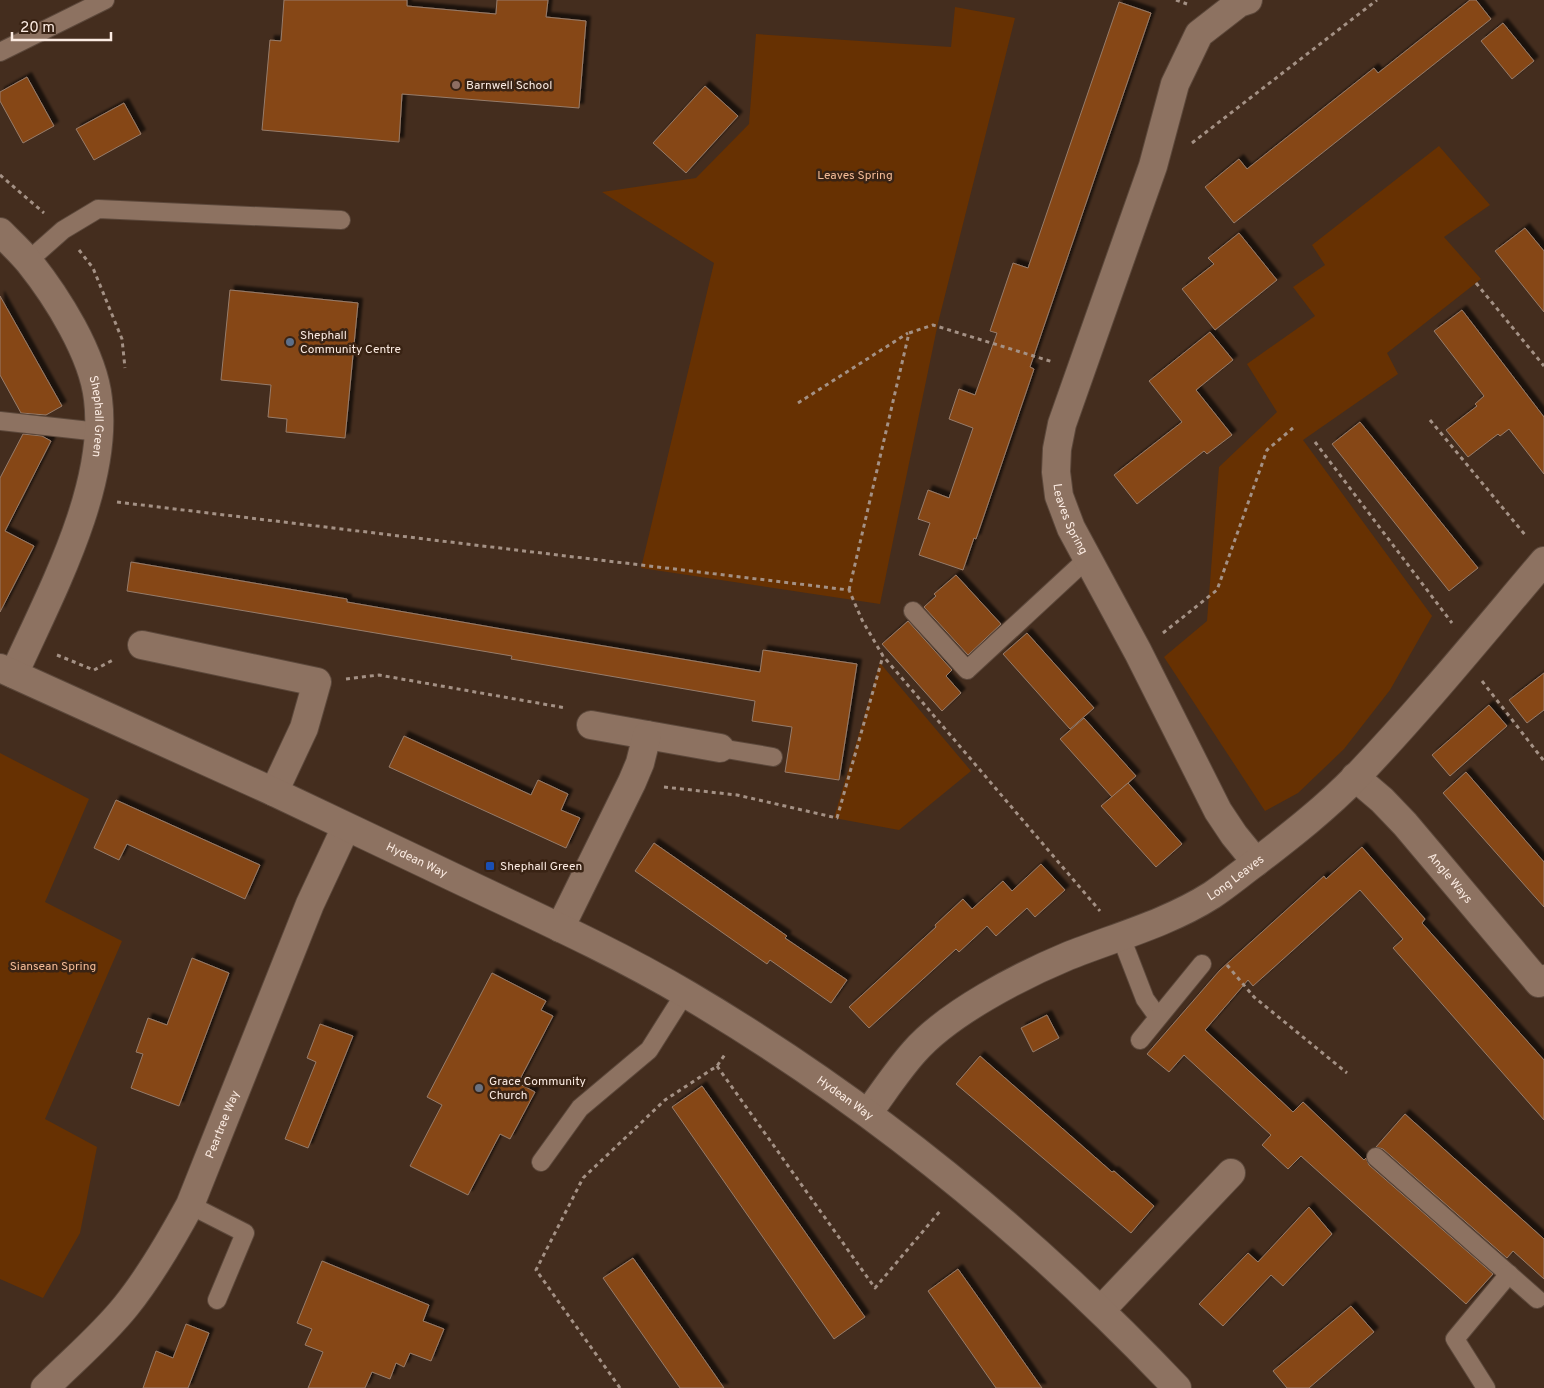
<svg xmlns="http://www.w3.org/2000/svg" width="1544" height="1388" viewBox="0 0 1544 1388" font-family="Overpass,sans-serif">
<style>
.green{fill:#673102}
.building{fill:#864716;stroke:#977c6a;filter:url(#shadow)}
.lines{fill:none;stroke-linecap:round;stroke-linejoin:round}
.service-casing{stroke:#5c483b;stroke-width:20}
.minor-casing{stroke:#5c483b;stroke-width:30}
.tertiary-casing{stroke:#5c483b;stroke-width:30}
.path{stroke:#a49185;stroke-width:3;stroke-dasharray:4 4;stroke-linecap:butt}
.service{stroke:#8d7261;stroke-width:18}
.minor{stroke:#8d7261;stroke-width:28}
.tertiary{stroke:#8d7261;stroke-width:28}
.education-dot{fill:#8d6e63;stroke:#392314;stroke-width:2}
.service-dot{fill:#5c6f8a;stroke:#392314;stroke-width:2}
.transit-dot{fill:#1a4fb4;stroke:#392314;stroke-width:2}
.worship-dot{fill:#6b7280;stroke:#392314;stroke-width:2}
.labels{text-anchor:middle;stroke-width:5;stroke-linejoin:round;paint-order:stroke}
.poi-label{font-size:12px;fill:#fbebe2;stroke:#392314;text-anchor:start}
.park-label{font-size:12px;fill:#f3bb97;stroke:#392314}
.street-label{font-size:12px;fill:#fbebe2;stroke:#392314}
</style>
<defs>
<filter id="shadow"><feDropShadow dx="4.5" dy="-4.5" stdDeviation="1" flood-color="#0009"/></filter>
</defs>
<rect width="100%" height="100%" fill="#442d1e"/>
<g class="green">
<polygon points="955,7 1015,18 938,323 880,604 641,568 714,263 602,192 696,178 749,124 756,34 951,47"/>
<polygon points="1439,146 1490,205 1444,237 1481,279 1387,353 1398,374 1303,440 1432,616 1390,690 1344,749 1298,793 1265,811 1164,657 1207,621 1219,467 1277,412 1247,364 1315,316 1293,287 1325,265 1312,245"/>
<polygon points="880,663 971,771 899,830 834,818"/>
<polygon points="0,753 89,799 45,902 122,941 45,1119 97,1147 80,1233 43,1298 0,1279"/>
</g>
<g class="building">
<polygon points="284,0 407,0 407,6 496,14 497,0 548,0 546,17 586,21 579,108 402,94 399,142 262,130 270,40 281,41"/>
<polygon points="1470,0 1476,0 1491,19 1234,223 1205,187 1239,159 1247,169 1374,68 1378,73"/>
<polygon points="1119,2 1151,13 1030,367 1034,369 976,539 974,538 963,570 919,555 930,523 918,519 928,490 949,498 973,428 949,419 959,389 975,395 997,333 990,331 1013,263 1028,268"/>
<polygon points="1503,23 1534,61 1512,79 1481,41"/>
<polygon points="27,77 54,126 23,143 0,101 0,92"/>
<polygon points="705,86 738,116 686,173 653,143"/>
<polygon points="124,103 141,134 94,160 76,129"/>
<polygon points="1525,228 1544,251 1544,312 1495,251"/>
<polygon points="1239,233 1277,280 1215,330 1182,289 1214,264 1208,258"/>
<polygon points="230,290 358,303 345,438 286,432 287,419 268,417 271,385 221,380"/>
<polygon points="0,296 62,406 46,415 21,413 0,375"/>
<polygon points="1462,310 1544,417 1544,474 1509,429 1500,436 1498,434 1468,457 1446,430 1477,406 1475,404 1484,396 1434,331"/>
<polygon points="1210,332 1233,360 1196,390 1232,435 1207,454 1204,451 1137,504 1114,475 1182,422 1149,381"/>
<polygon points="1360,422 1478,568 1449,591 1332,444"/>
<polygon points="23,434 42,436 51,441 5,531 34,546 0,612 0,478"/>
<polygon points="131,562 347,599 347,602 502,629 760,672 763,650 857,664 839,780 785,772 792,727 752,721 755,701 511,659 512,656 127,591"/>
<polygon points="956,575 1001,624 968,655 924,607 936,596 934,594"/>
<polygon points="908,621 952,670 946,676 961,693 942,711 882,644"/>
<polygon points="1027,633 1094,708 1070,729 1003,654"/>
<polygon points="1544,673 1544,710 1527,723 1509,700"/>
<polygon points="1489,705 1507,726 1450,776 1432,755"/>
<polygon points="1084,718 1136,776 1112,797 1060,739"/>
<polygon points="404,736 531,795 538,780 568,794 561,810 580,818 566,848 389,767"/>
<polygon points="1466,772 1544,862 1544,907 1443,793"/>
<polygon points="1128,783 1182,844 1156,867 1101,806"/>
<polygon points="116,800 260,865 245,899 127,844 119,860 94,848"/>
<polygon points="654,843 787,936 785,938 847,980 831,1003 770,960 767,964 635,871"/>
<polygon points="1362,847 1425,919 1422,923 1544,1060 1544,1120 1393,948 1403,939 1360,890 1253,986 1248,980 1205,1030 1293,1112 1303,1102 1364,1160 1366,1158 1369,1165 1493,1274 1466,1304 1301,1156 1288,1169 1262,1145 1271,1135 1184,1055 1169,1072 1147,1054 1220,970 1324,876 1326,879"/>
<polygon points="1041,864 1065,890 1035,917 1027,908 996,936 987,926 959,952 956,949 869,1028 849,1007 936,927 935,925 963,899 972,909 1003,881 1012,891"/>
<polygon points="192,958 229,973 179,1106 131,1088 143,1054 136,1052 148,1018 167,1025"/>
<polygon points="492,973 546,1001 541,1010 553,1016 518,1083 535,1092 510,1139 500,1134 468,1195 410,1166 442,1105 427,1097"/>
<polygon points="1047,1015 1059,1038 1033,1052 1021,1028"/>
<polygon points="320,1024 353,1036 308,1148 285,1139 316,1062 307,1058"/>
<polygon points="980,1056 1112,1172 1114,1171 1154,1206 1131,1233 956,1084"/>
<polygon points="702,1086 865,1317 834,1339 672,1107"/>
<polygon points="1405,1114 1544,1239 1544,1279 1513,1251 1507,1258 1383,1149 1376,1147"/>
<polygon points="1309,1207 1332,1234 1283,1286 1271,1275 1223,1326 1199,1304 1248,1253 1258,1262"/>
<polygon points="633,1258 692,1342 724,1388 680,1388 603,1278"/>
<polygon points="322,1261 429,1305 423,1321 444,1329 431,1361 410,1353 404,1367 396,1363 390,1379 372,1372 365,1388 308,1388 323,1352 305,1345 312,1329 297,1323"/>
<polygon points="958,1269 997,1324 1042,1388 996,1388 928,1291"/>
<polygon points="1351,1306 1374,1332 1309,1388 1287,1388 1273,1371"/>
<polygon points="186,1324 209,1333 188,1388 143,1388 156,1351 173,1358"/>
</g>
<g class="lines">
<defs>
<g id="service">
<polyline points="0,52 105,0"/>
<polyline points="28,261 63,230 98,209 341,220"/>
<polyline points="0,421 99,432"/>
<polyline points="913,611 967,670 1088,558"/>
<polyline points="720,748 773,757"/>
<polyline points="1121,937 1145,999 1158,1017"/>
<polyline points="1140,1040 1202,964"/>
<polyline points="1376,1157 1537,1299"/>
<polyline points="541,1162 580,1108 649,1050 685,993"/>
<polyline points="190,1205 245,1233 217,1300"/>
<polyline points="1486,1388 1455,1339 1509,1274"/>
</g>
<g id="minor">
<path id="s1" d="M1248,0l-9,3 -40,31 -24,50 -22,82 -91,258 -5,25 -1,23 3,24 12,32 67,124 80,159 16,24 22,27"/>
<path id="s2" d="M0,232c10,10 20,19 29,30 28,35 64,92 69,137 11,88 -49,197 -84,275"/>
<polyline points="142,645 317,682 304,728 274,792"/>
<polyline points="591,725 720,748"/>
<path id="s3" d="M1355,777l27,23 23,24 134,159 5,-4"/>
<polyline points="560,928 632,782 640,763 647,735"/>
<path id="s4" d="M868,1113c15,-20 29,-42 46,-61 34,-39 106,-76 154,-96 48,-19 100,-33 144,-61 15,-10 28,-21 43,-32 35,-27 71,-55 102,-87 65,-68 126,-143 187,-215"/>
<polyline points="1101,1310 1231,1173"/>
<path id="s5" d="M45,1388c27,-27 57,-52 81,-82 25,-31 45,-66 64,-101l120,-301 36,-77"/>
</g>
<g id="tertiary">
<path id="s6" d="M0,668c91,42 183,82 274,124 53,25 105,50 158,75 85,41 175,80 256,128 181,107 345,241 489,393"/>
</g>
</defs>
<use href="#service" class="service-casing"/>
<use href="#minor" class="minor-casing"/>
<use href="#tertiary" class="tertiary-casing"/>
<g class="path">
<polyline points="1176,0 1187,4"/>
<polyline points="1192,143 1377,0"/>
<polyline points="0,175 44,213"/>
<polyline points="79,250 93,268 122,339 125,368"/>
<polyline points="1476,283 1544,366"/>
<polyline points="798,403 908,333"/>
<polyline points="1430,420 1526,536"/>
<polyline points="1315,442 1452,623"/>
<polyline points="117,502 849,590 862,620 883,656 1100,911"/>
<polyline points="849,590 909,333 933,325 1053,362"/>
<polyline points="1163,633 1217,590 1267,450 1293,428"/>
<polyline points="57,655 94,670 115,659"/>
<polyline points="346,679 379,675 566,708"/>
<polyline points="1482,681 1544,761"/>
<polyline points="664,787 737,795 837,818 883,656"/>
<polyline points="1227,965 1254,997 1347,1073"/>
<polyline points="717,1066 875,1288 941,1210"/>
<polyline points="620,1388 536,1270 583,1178 665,1100 717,1066 726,1053"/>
</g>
<use href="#service" class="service"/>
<use href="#minor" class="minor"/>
<use href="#tertiary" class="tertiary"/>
</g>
<circle class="education-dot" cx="456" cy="85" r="5"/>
<circle class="service-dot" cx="290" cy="342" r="5"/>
<rect class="transit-dot" x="485" y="861" width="10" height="10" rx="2.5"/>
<circle class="worship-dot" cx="479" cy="1088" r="5"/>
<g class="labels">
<g class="poi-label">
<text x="466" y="89">Barnwell School</text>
<text x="300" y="339">Shephall<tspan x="300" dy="14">Community Centre</tspan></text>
<text x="500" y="870">Shephall Green</text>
<text x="489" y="1085">Grace Community<tspan x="489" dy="14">Church</tspan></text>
</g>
<g class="park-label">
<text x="855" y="179">Leaves Spring</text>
<text x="53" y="970">Siansean Spring</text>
</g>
<g class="street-label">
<text dy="4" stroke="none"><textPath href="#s2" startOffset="214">Shephall Green</textPath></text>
<text dy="4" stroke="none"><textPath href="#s1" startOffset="572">Leaves Spring</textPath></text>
<text dy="4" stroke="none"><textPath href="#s6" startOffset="459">Hydean Way</textPath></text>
<text dy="4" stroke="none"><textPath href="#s4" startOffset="445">Long Leaves</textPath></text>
<text dy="4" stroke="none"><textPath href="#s3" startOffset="139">Angle Ways</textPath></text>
<text dy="4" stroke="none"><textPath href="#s6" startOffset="950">Hydean Way</textPath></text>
<text dy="4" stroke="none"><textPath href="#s5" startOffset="322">Peartree Way</textPath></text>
</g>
</g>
<path d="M12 32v8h99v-8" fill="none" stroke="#fbebe2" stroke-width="2.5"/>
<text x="20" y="32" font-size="15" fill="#fbebe2" stroke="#392314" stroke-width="4" paint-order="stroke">20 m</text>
</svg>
